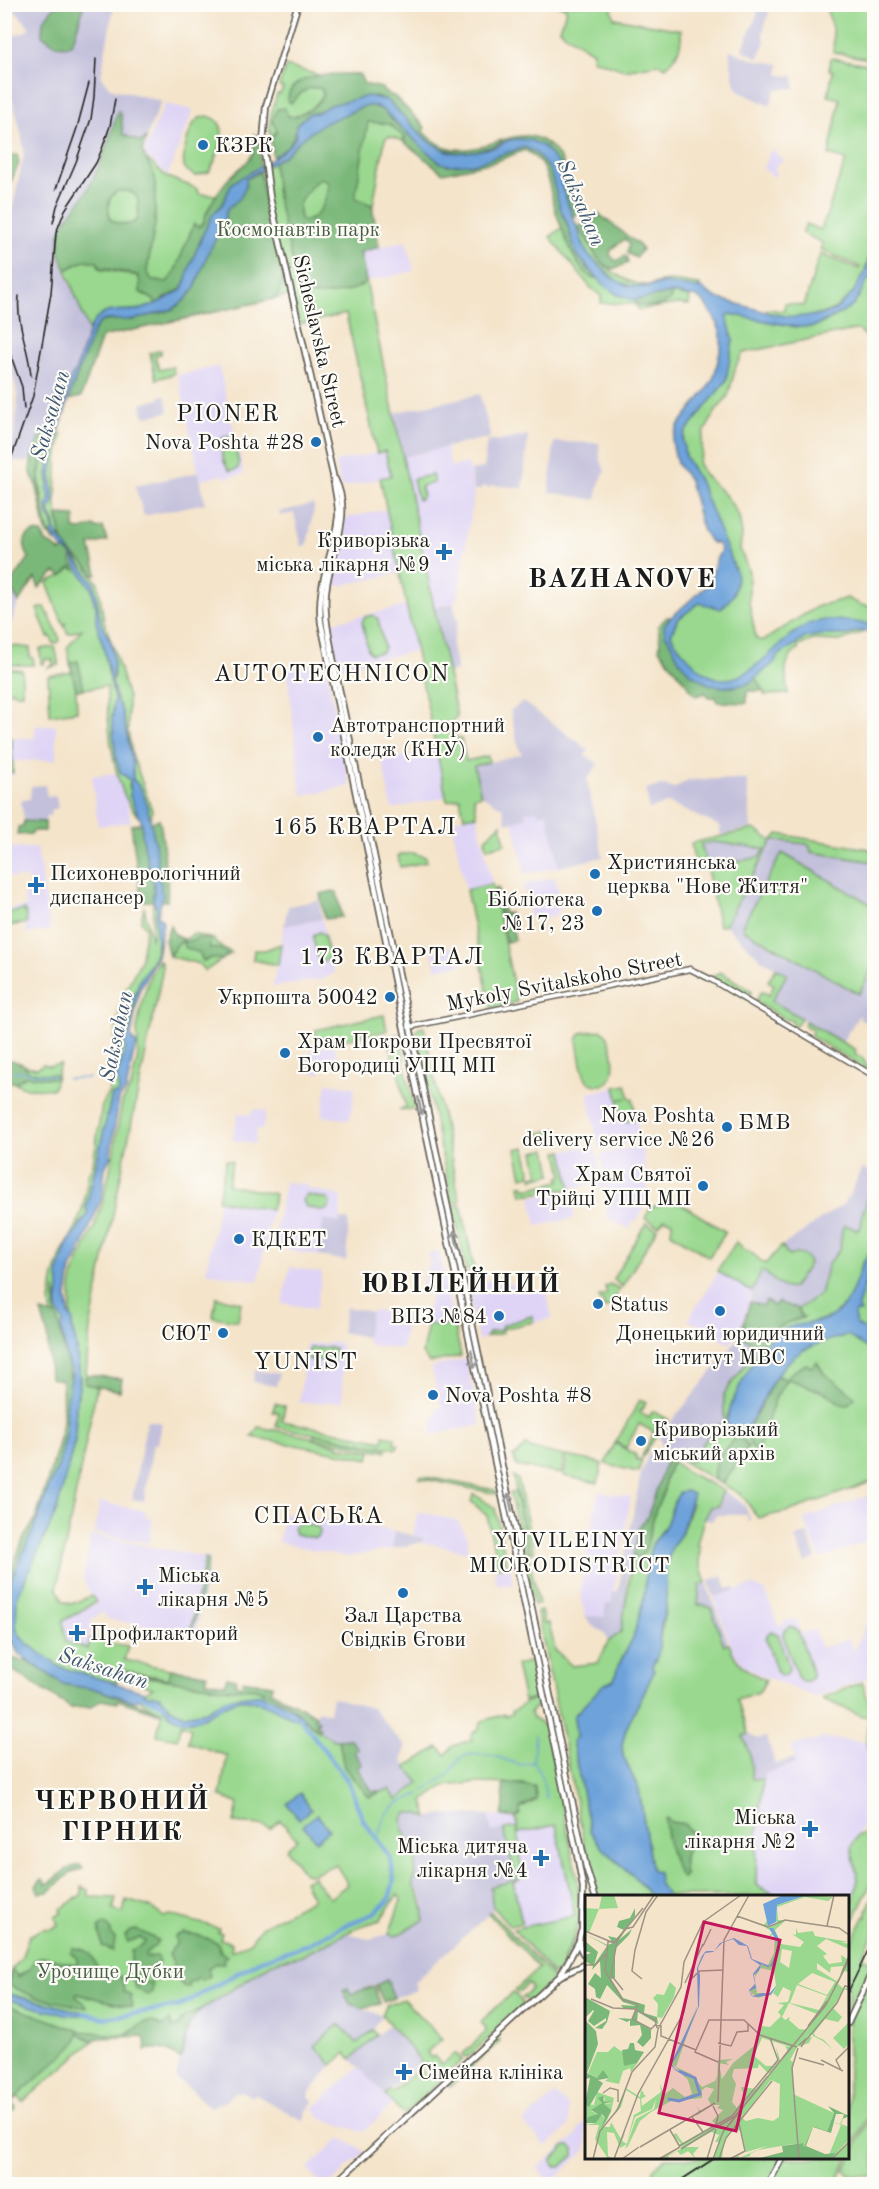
<svg xmlns="http://www.w3.org/2000/svg" width="879" height="2189" viewBox="0 0 879 2189" font-family="'Old Standard TT',serif">
<style>
.built{fill:#dfd4f5}
.industrial{fill:#c3c0db}
.green{fill:#99d88e;stroke:#5a7a55;stroke-width:1.5;fill-rule:evenodd}
.forest{fill:#7ab879;stroke:#4b6a4a;stroke-width:1.5;fill-rule:evenodd}
.water{fill:#6da2da;stroke:#445f7b;stroke-width:1.5}
.lines{fill:none;stroke-linecap:round;stroke-linejoin:round}
.stream{stroke:#6da2da;stroke-width:1.5}
.river{stroke:#6da2da;stroke-width:4.5}
.secondary-casing{stroke:#686259;stroke-width:7}
.primary-casing{stroke:#686259;stroke-width:8}
.secondary{stroke:#fff;stroke-width:4}
.primary{stroke:#fff;stroke-width:4.5}
.tram{stroke:#1c1c1c;stroke-width:1.5}
.rail{stroke:#1c1c1c;stroke-width:1.5}
.oneway{stroke:#999}
.poi-dot{fill:#1f6fb2;stroke:#fdfcf7;stroke-width:2}
.labels{text-anchor:middle;stroke-width:4.5;stroke-linejoin:round;paint-order:stroke}
.poi-label{font-size:21px;fill:#1c1c1c;stroke:#fdfcf7;text-anchor:start}
.park-label{font-size:21px;fill:#485e44;stroke:#fdfcf7}
.street-label{font-size:21px;fill:#1c1c1c;stroke:#fdfcf7}
.water-label{font-size:22px;font-style:italic;fill:#405871;stroke:#fdfcf7}
.neighbourhood-label{font-size:22px;letter-spacing:1.5px;fill:#1c1c1c;stroke:#fdfcf7}
.quarter-label{font-size:24px;letter-spacing:1.5px;fill:#1c1c1c;stroke:#fdfcf7}
.district-label{font-size:27px;font-weight:bold;letter-spacing:1.5px;fill:#1c1c1c;stroke:#fdfcf7}
.inset-river{fill:none;stroke:#6da2da;stroke-width:3}
.inset-road{fill:none;stroke:#9e9484;stroke-width:1.5}
.view{fill:#c2185b;fill-opacity:0.15;stroke:#c2185b;stroke-width:3}
.inset-edge{fill:none;stroke:#1c1c1c;stroke-width:3}
</style>
<rect width="100%" height="100%" fill="#fdfcf7"/>
<filter id="ink" filterUnits="userSpaceOnUse"><feTurbulence type="fractalNoise" baseFrequency=".0167" numOctaves="2"/><feDisplacementMap in="SourceGraphic" scale="12" xChannelSelector="R" yChannelSelector="G"/><feConvolveMatrix kernelMatrix="1 2 1 2 8 2 1 2 1" color-interpolation-filters="sRGB"/></filter>
<filter id="wash" filterUnits="userSpaceOnUse"><feTurbulence type="fractalNoise" baseFrequency=".008" numOctaves="4" result="noise"/><feDisplacementMap in="SourceGraphic" scale="24" xChannelSelector="R" yChannelSelector="G"/><feGaussianBlur stdDeviation="1.35" result="paint"/><feColorMatrix in="noise" values="0 0 0 0 0 0 0 0 0 0 0 0 0 0 0 0 0 1.4 0 .05"/><feComposite in="paint" operator="in"/></filter>
<g filter="url(#wash)">
<rect width="100%" height="100%" fill="#f4e4ca"/>
<g class="built">
<polygon points="165,104 193,110 168,175 146,156 144,150"/>
<polygon points="771,149 784,160 781,163 778,162 774,171 777,173 774,177 762,168 768,160 767,159"/>
<polygon points="406,241 414,271 366,282 359,252"/>
<polygon points="219,366 244,474 225,478 224,475 200,480 178,375"/>
<polygon points="446,447 451,467 468,463 474,494 458,596 453,603 434,608 403,457"/>
<polygon points="385,451 391,476 341,488 335,462"/>
<polygon points="388,509 399,573 329,588 346,518"/>
<polygon points="406,606 415,651 339,668 329,623"/>
<polygon points="325,662 350,786 306,795 301,794 287,669"/>
<polygon points="56,725 56,760 14,761 14,775 5,775 4,738 35,738 35,726"/>
<polygon points="436,749 446,797 392,809 382,761"/>
<polygon points="117,773 126,797 131,822 98,826 92,776"/>
<polygon points="537,809 547,812 559,867 525,874 513,821 525,818 524,812"/>
<polygon points="477,815 492,884 466,890 451,820"/>
<polygon points="4,848 37,848 50,930 27,934 25,925 23,924 5,928 5,910 26,906 24,894 30,892 27,878 5,877"/>
<polygon points="555,877 562,907 553,917 540,920 529,915 523,885"/>
<polygon points="322,919 334,973 323,979 273,987 284,926"/>
<polygon points="459,945 463,964 436,969 432,951"/>
<polygon points="334,1044 337,1055 319,1073 305,1073 309,1053 312,1050"/>
<polygon points="327,1083 355,1087 350,1120 322,1116"/>
<polygon points="626,1085 630,1098 633,1099 639,1136 627,1139 628,1143 599,1149 588,1093"/>
<polygon points="253,1109 266,1111 262,1130 257,1130 254,1144 232,1140 238,1113 251,1115"/>
<polygon points="594,1145 602,1178 605,1177 600,1154 642,1145 649,1200 636,1222 632,1220 630,1229 607,1218 606,1188 599,1189 597,1183 571,1189 563,1151"/>
<polygon points="285,1182 308,1184 307,1188 341,1196 340,1223 323,1221 319,1256 272,1247"/>
<polygon points="222,1184 275,1194 258,1281 206,1272"/>
<polygon points="569,1191 575,1218 537,1226 531,1197"/>
<polygon points="439,1251 454,1323 443,1326 424,1324 431,1295 421,1293 423,1275 430,1263 428,1253"/>
<polygon points="290,1267 322,1273 316,1309 282,1303"/>
<polygon points="718,1272 752,1292 743,1322 730,1344 688,1320"/>
<polygon points="479,1280 503,1282 547,1293 552,1318 491,1332 482,1340 478,1340 466,1283"/>
<polygon points="375,1310 407,1316 402,1349 369,1345 366,1337 371,1312"/>
<polygon points="341,1343 343,1402 299,1403 306,1344"/>
<polygon points="466,1359 481,1425 431,1435 436,1408 441,1407 431,1367"/>
<polygon points="598,1492 631,1497 611,1604 606,1603 604,1617 601,1617 585,1616 580,1592"/>
<polygon points="870,1495 874,1507 874,1534 873,1539 820,1559 804,1519"/>
<polygon points="100,1502 146,1511 145,1517 153,1518 149,1543 94,1533"/>
<polygon points="418,1511 458,1521 468,1538 467,1552 423,1542 423,1538 413,1535"/>
<polygon points="284,1512 326,1521 327,1518 394,1531 392,1549 347,1557 278,1542"/>
<polygon points="91,1535 210,1558 195,1636 108,1619 102,1612 92,1619 88,1649 66,1642 63,1621 96,1603 83,1580"/>
<polygon points="510,1566 514,1585 497,1584 494,1570"/>
<polygon points="753,1585 766,1592 779,1627 786,1620 796,1620 801,1633 815,1630 821,1648 849,1639 854,1651 866,1623 874,1619 874,1675 815,1697 762,1676 743,1665 734,1653 714,1597"/>
<polygon points="824,1738 866,1742 874,1775 874,1804 851,1847 858,1879 848,1922 848,1896 778,1896 756,1885 757,1834 764,1774 795,1764 792,1746"/>
<polygon points="488,1815 556,1825 575,1916 523,1928 513,1882 523,1875 517,1844 516,1827 492,1832"/>
<polygon points="359,2067 393,2104 363,2132 319,2118 313,2108"/>
<polygon points="556,2094 568,2106 569,2126 546,2147 523,2122"/>
<polygon points="586,2121 586,2150 551,2183 537,2168 577,2135 578,2130"/>
<polygon points="340,2138 355,2145 365,2153 345,2169 345,2171 330,2184 321,2184 307,2169"/>
</g>
<g class="industrial">
<polygon points="10,5 114,5 101,75 104,81 110,88 161,101 146,138 140,142 123,134 121,115 118,112 106,152 85,194 77,206 59,256 89,332 87,338 75,372 71,377 57,432 26,463 6,459 14,437 18,397 11,367 5,350 5,306 10,289 10,274 5,263 9,225 24,153 21,132 12,99 5,86 5,38 25,32 30,28"/>
<polygon points="761,5 771,5 763,33 765,41 759,58 742,50"/>
<polygon points="731,50 751,59 779,64 779,75 794,76 795,88 776,89 770,106 740,92 734,81 729,52"/>
<polygon points="480,394 490,434 489,439 482,439 403,457 393,413"/>
<polygon points="165,395 169,412 144,417 141,404 160,399 160,396"/>
<polygon points="528,435 523,488 491,485 490,488 483,486 480,490 474,490 470,471 484,468 486,446 488,441 499,441"/>
<polygon points="554,442 599,443 600,458 605,471 599,484 596,500 549,492"/>
<polygon points="199,472 205,503 144,516 135,486"/>
<polygon points="313,504 314,508 307,546 302,547 294,513 280,516 279,512"/>
<polygon points="5,585 9,586 19,602 5,639"/>
<polygon points="453,603 458,621 452,645 457,671 448,673 434,608"/>
<polygon points="523,702 589,750 585,755 598,764 587,780 603,857 559,867 547,812 538,814 537,810 525,812 526,818 506,823 503,808 481,795 474,766 522,754 519,749 510,711"/>
<polygon points="721,779 747,780 751,828 721,835 719,826 668,803 649,810 646,789 665,785 674,789 688,780"/>
<polygon points="45,785 47,797 56,796 58,808 50,810 51,815 46,816 45,822 24,821 21,800 30,799 31,786"/>
<polygon points="773,840 807,844 810,847 811,852 874,862 874,906 782,854 860,993 874,965 874,1026 860,1019 859,1015 842,1042 772,1001 787,974 762,960 725,925"/>
<polygon points="714,842 766,849 760,856 707,867 700,844"/>
<polygon points="319,900 322,919 284,926 288,906"/>
<polygon points="861,1169 872,1172 874,1178 874,1185 863,1212 861,1228 857,1230 845,1225 842,1230 840,1249 828,1264 820,1294 795,1310 778,1303 775,1307 763,1306 750,1302 754,1285 762,1270 784,1288 796,1253 789,1256 782,1246 843,1204 851,1193"/>
<polygon points="340,1219 349,1220 346,1261 319,1256 323,1220 340,1223"/>
<polygon points="346,1307 371,1312 366,1337 341,1332"/>
<polygon points="740,1335 758,1347 746,1366 740,1371 725,1394 724,1420 709,1434 693,1461 688,1462 674,1456 661,1445 661,1440 658,1438 732,1347"/>
<polygon points="255,1370 279,1374 276,1386 253,1382"/>
<polygon points="147,1420 162,1423 158,1444 153,1443 144,1501 132,1499"/>
<polygon points="657,1451 668,1459 665,1464 648,1516 639,1528 627,1580 626,1604 621,1632 608,1642 605,1633 591,1625 585,1616 604,1617 606,1603 611,1603 613,1592 618,1591 641,1473 649,1453 653,1454"/>
<polygon points="724,1491 740,1501 746,1508 751,1520 748,1521 747,1515 715,1515 712,1521 704,1518 710,1507 716,1505"/>
<polygon points="394,1531 424,1538 423,1542 392,1549"/>
<polygon points="807,1533 816,1558 805,1563 795,1538"/>
<polygon points="723,1576 727,1589 735,1587 736,1590 714,1597 708,1580"/>
<polygon points="706,1583 729,1644 724,1645 711,1608 698,1605 700,1585"/>
<polygon points="332,1697 372,1708 406,1748 402,1759 404,1764 419,1783 396,1800 385,1791 372,1791 357,1768 351,1739 334,1740 318,1731 319,1728 316,1725 315,1720 318,1710 329,1713"/>
<polygon points="748,1734 757,1739 767,1737 775,1764 794,1758 795,1764 764,1774 763,1780 752,1779 750,1755 743,1735"/>
<polygon points="407,1813 418,1813 428,1818 442,1814 488,1815 492,1832 504,1829 516,1880 490,1887 493,1907 491,1912 414,1982 417,1990 394,1998 387,1980 347,1995 350,2004 382,2015 373,2030 357,2044 315,2047 332,2065 310,2092 309,2096 314,2102 306,2112 304,2121 254,2094 252,2097 242,2091 234,2092 225,2101 209,2108 193,2091 176,2079 180,2060 184,2051 185,2033 190,2021 201,2010 271,1964 288,1958 301,1956 350,1931 351,1934 359,1937 370,1939 389,1934 397,1936 424,1920 424,1904 421,1895 413,1885 417,1856 403,1830 402,1819"/>
<polygon points="389,2025 421,2061 385,2095 351,2059"/>
</g>
<g class="green">
<path d="M559,5h52l3,13 67,12c1,16 -3,26 -15,37l-7,-3 -35,6 -32,-11 1,-7 -27,-17 -6,-6 7,-21 -8,-2z"/>
<path d="M824,5h40c15,12 10,37 10,55l-41,-8c2,-16 -2,-34 -9,-47z"/>
<path d="M831,58l43,7 -1,181c-11,36 -22,66 -65,70 -14,2 -28,1 -42,-4l1,-3 17,2 1,-8 19,3 16,-52 39,15 1,-2 -40,-18 3,-6 -21,-10 4,-9 15,6 25,-70 -17,-5 11,-56 -12,-3 5,-25 -4,-1z"/>
<path d="M286,66l33,9 -21,8 -4,17c6,-9 16,-15 28,-11l1,5c-5,12 -18,19 -30,23l-5,-1c-8,8 -12,15 -18,24v-23l7,-23h3l3,-6 -4,-2z"/>
<polygon points="371,105 405,138 403,141 389,136 385,139 372,210 379,247 360,252 457,717 452,722 456,738 461,739 466,761 488,756 489,762 474,766 481,795 474,797 477,815 464,817 460,798 447,801 380,478 391,476 385,451 377,453 346,314 299,324 292,295 175,321 246,179 277,158"/>
<path d="M207,116c27,5 11,40 2,56l-14,4 -10,-7c-5,-10 4,-37 9,-46 3,-5 8,-6 13,-7z"/>
<polygon points="148,160 167,177 196,188 200,194 217,195 207,211 203,224 198,227 194,225 175,273 167,282 152,281 147,271 155,223 155,177 149,168"/>
<path d="M118,191c23,-2 21,10 20,28 -8,8 -17,6 -27,1 -4,-11 -4,-23 7,-29z"/>
<path d="M575,222c12,10 14,28 25,39 12,12 31,25 49,24 6,-1 12,-4 18,-4 11,0 22,3 33,4l-2,3 -33,-5 -30,4 -18,-6 -30,-28z"/>
<path d="M563,227c7,21 11,42 33,51l-1,-3c12,14 23,20 40,25l1,4 35,-4v-7l19,4 -1,8 -11,-1 -39,6 -4,-6 -34,-1v-7l-11,-9 -40,-50z"/>
<path d="M85,260l12,2 3,7 38,7 3,6 -1,10 14,8 2,4c-4,1 -9,4 -14,5 -23,4 -43,-5 -53,23l-23,-62z"/>
<path d="M874,260v83l-15,-13h-5l-111,23 -7,13 -8,30 -12,15 -12,22 -2,8v13l-4,8 6,12 23,23 12,19 3,19 -2,14 9,23v30l7,37 7,2 53,-34 31,-9 14,7 13,2v19l-1,3 -33,12 -27,-1 -15,6v3c-17,14 -12,25 -10,45l-24,1v-4l-5,-8 -38,12 -40,-43 -10,-17 6,-15 30,-23 19,-49 -16,-36 -11,-32 -14,-23 -2,-17 2,-7 41,-52 7,-41 -7,-24 4,-2 66,13h17l12,-5 29,-17 13,-24 6,-7z"/>
<polygon points="161,350 161,354 155,355 159,370 173,367 174,374 156,379 150,353"/>
<polygon points="57,432 52,456 48,463 47,476 50,496 47,507 48,516 52,521 58,543 53,540 47,529 39,476 47,450"/>
<polygon points="59,433 62,434 57,459 56,507 62,540 55,531 55,525 49,511 54,501 51,474"/>
<path d="M229,436l4,2 6,26 -1,5 -8,2c-7,-6 -11,-25 -8,-33z"/>
<polygon points="432,475 434,483 421,486 423,496 418,500 413,479"/>
<path d="M72,555l5,13 15,21 2,13 2,4v17l7,22 11,54 -2,22 4,38 4,13 10,8 -1,8 12,31c-29,-25 -34,-97 -34,-133l-31,4 1,21 -27,4 -2,-39 24,-4 -5,-24 15,-19 -14,5 -4,-9 3,-2 -4,1 -16,-41c6,-5 9,-5 15,-7 3,-2 6,-6 9,-9l4,3 -4,-9z"/>
<polygon points="76,558 83,561 98,583 104,621 114,649 128,698 128,731 133,757 152,810 151,817 149,818 141,788 133,779 133,765 122,711 116,699 112,681 114,675 111,642 101,624 94,583"/>
<polygon points="45,607 60,639 59,642 54,644 50,636 48,637 37,609"/>
<polygon points="373,615 378,619 384,647 382,652 371,654 368,650 362,622 365,617"/>
<polygon points="6,645 30,648 30,657 33,658 34,665 5,665"/>
<polygon points="55,647 59,665 47,668 53,665 53,660 45,659 44,664 41,664 40,649"/>
<polygon points="5,668 22,670 22,693 14,693 12,690 5,694"/>
<polygon points="5,738 12,738 13,773 5,773"/>
<polygon points="501,824 505,844 487,848 485,839"/>
<path d="M754,829l18,12 -47,84 -6,1 -12,-57 -11,1 -5,-27zM714,842l51,7 -5,8 -53,10 -6,-23z"/>
<polygon points="778,834 874,850 874,862 811,852 810,847 807,844 773,840"/>
<polygon points="413,853 426,857 427,862 400,867 398,855"/>
<polygon points="782,853 874,906 874,965 859,994 744,930 742,926"/>
<polygon points="492,884 517,1002 491,1008 466,890"/>
<path d="M153,901l4,8c-4,9 1,27 0,37 0,13 -11,23 -17,34 -3,6 -2,11 -7,17l1,8 -5,27 -4,7v11l-8,26 2,15 -7,6 -22,92 -2,25 -8,10 -22,70 -1,15 6,13 -2,7 7,34 4,7 -2,8 -13,-62 -2,-28v28h-3l-2,-14 4,-27 8,-23 15,-27 7,-22 4,-29 5,-10 9,-59c7,-9 16,-42 18,-55l-4,-3 -2,-5 8,-45 18,-35 6,-34 -5,-7 3,-14 7,32 1,-2z"/>
<polygon points="25,910 27,923 6,926 5,913"/>
<polygon points="320,932 324,935 329,955 329,958 324,961 318,959 313,938 315,934"/>
<polygon points="193,934 214,939 215,943 232,953 205,971 199,964 169,956 175,947"/>
<polygon points="281,944 278,965 253,960 254,950 265,950"/>
<path d="M159,960l3,4v9l-72,355 -5,56 12,2 -40,202 6,13 8,3 21,-8 4,6 -33,19 3,21 22,7 2,-9 38,6 -4,14 47,9 -1,10 -49,-9 -1,3 110,16 19,-1 11,2 26,12 14,11 13,15 21,12h5l5,27 25,30 20,-8 8,11 22,-17 -13,-16 32,-20 8,8 7,-9 19,-6 -1,-5 7,-6 4,-8 22,-7v2l9,-2 -1,-3c6,-1 7,-4 12,-8 6,-3 11,-3 17,-8l-5,11 -6,7 2,5 14,9 32,154 2,22 -1,16 -4,16 -13,26 13,-24 -4,13 -13,22 -5,2 -40,-45 62,-13 -19,-91 -37,8 -3,-15 4,-4 -1,-4 17,-10 -11,-16 -53,-1 -28,3 -21,15 5,17 -10,-5h-11l-5,6 1,11 14,26 -4,29c8,14 11,17 11,35l-28,16 -7,-2 12,-34 -3,-6 -18,26 -19,6 -60,30 -13,2 -17,6 -70,46c-10,4 -19,7 -24,17h-5l-1,-4 -9,4 -5,-2 -22,3 -11,7 -39,2 8,4 -70,61 -4,-5 -7,5 4,6 -11,10 -1,-134 4,1 4,-16 9,-10 8,-23c7,-4 14,-9 22,-7l7,-4 -3,-8 7,-4 -1,-4 21,-15v-7l7,3v7l27,1 -3,12 10,3 3,-13 24,7 14,10 6,-2 49,13 -1,4 4,1 -2,6 12,4 -1,8 19,-9 11,-15 52,-28 -9,-18 10,-5 1,4 15,18 18,-14 -12,-19c-12,2 -21,12 -32,8l-18,-24 11,-10 -17,-19 -10,9c-12,-7 -24,-4 -36,-6l4,-19 -18,-8 7,-40 -39,-14 3,-14 -10,-4 -4,15 -20,-4 5,-23 -17,-8 -6,-6 6,-6 8,-4 -34,-12 -2,6h-2l-28,-6 -27,-8 -32,-24 -10,-11 -2,-8 1,-27 40,-88 18,-70 1,-33 4,-27 -4,-37 -5,-20v-35l3,-16 20,-44 9,-27 10,-45 9,-54 9,-15 7,-31 -1,-28 6,-30 7,-23z"/>
<polygon points="776,968 787,974 772,1001 801,1018 796,1026 792,1024 793,1022 788,1019 786,1020 755,1002 762,991 769,995 774,985 768,981"/>
<polygon points="720,972 752,991 747,998 712,977"/>
<polygon points="384,1015 387,1031 318,1045 315,1030"/>
<polygon points="805,1021 856,1050 854,1054 862,1057 867,1066 866,1069 810,1036 813,1030 804,1025"/>
<polygon points="424,1027 460,1202 452,1203 416,1032 419,1028"/>
<path d="M602,1030c11,7 22,59 -6,55 -5,-1 -9,-3 -11,-8 -5,-10 -6,-26 -8,-37l4,-7z"/>
<polygon points="399,1034 405,1059 403,1060 415,1108 401,1111 400,1109 406,1107 396,1062 388,1063 387,1060 393,1058 389,1040 382,1041 381,1038"/>
<polygon points="43,1064 49,1066 60,1064 53,1089 26,1088 15,1083 28,1074 25,1066 37,1068"/>
<path d="M626,1085l4,13 3,1 3,20 -11,3c-1,-8 -6,-14 -7,-22l9,-2 -9,2 -3,-13z"/>
<polygon points="557,1129 558,1135 551,1141 532,1144 533,1135"/>
<polygon points="525,1147 531,1175 522,1177 516,1149"/>
<polygon points="547,1149 552,1174 533,1179 532,1176 539,1175 534,1152"/>
<polygon points="563,1151 571,1189 522,1195 520,1185 525,1185 526,1189 560,1181 559,1177 563,1176 558,1152"/>
<polygon points="226,1160 232,1161 228,1185 275,1194 271,1210 218,1200"/>
<polygon points="874,1184 874,1245 861,1266 854,1290 846,1303 831,1317 779,1332 752,1366 728,1414 726,1424 724,1420 724,1394 769,1332 780,1325 803,1318 798,1309 820,1294 828,1264 840,1249 842,1230 845,1225 857,1230 861,1228 863,1212"/>
<polygon points="307,1195 327,1199 330,1202 329,1208 324,1211 306,1207 303,1200"/>
<polygon points="678,1202 726,1232 709,1257 671,1233 672,1222 665,1219 658,1226 645,1218 651,1207"/>
<polygon points="461,1205 476,1278 469,1280 470,1270 466,1270 453,1206"/>
<polygon points="646,1223 657,1229 622,1287 613,1279"/>
<path d="M736,1242l5,4 1,3 7,2 16,13 17,-18 7,10c10,-4 17,-4 20,8l-16,24c-12,3 -22,-11 -31,-18l-10,22 -35,-21z"/>
<polygon points="874,1256 874,1278 866,1303 870,1317 874,1322 874,1336 856,1324 854,1316"/>
<polygon points="610,1284 620,1289 609,1307 603,1308 604,1302 600,1301 599,1297 607,1294 605,1287"/>
<polygon points="216,1297 241,1302 238,1321 213,1317"/>
<polygon points="532,1316 533,1322 502,1329 503,1333 486,1337 490,1332 501,1330 502,1325"/>
<polygon points="454,1323 461,1356 429,1363 422,1353 428,1324 443,1326"/>
<path d="M847,1335l27,18v128l-84,30 -32,7 -16,-23 -20,-11 26,-36 -6,-9 -6,-1 7,-6 6,9 3,7h7c2,-16 8,-37 17,-52 3,-6 7,-10 10,-17l-10,-3 17,-21 21,-11z"/>
<rect x="309" y="1348" width="26" height="12"/>
<polygon points="640,1400 646,1403 640,1412 649,1417 653,1411 669,1420 656,1436 643,1457 642,1456 654,1432 639,1424 626,1448 616,1442"/>
<polygon points="275,1403 285,1406 282,1421 383,1441 384,1435 395,1437 394,1443 398,1444 397,1449 276,1427 279,1412 273,1412"/>
<path d="M719,1424l6,4 10,12c-16,11 -22,20 -21,40l-40,-24 14,5h5l11,-19z"/>
<polygon points="258,1427 312,1437 312,1439 338,1445 338,1447 371,1451 369,1459 252,1437"/>
<polygon points="314,1434 387,1449 386,1452 314,1438"/>
<polygon points="615,1443 636,1455 637,1460 642,1459 638,1472 605,1464"/>
<polygon points="526,1445 532,1449 565,1456 561,1474 516,1466 513,1456 517,1455"/>
<polygon points="567,1456 602,1463 598,1483 564,1476"/>
<path d="M672,1461l15,11 37,19 -4,5 -1,10 -9,1 -6,11 -7,26 3,3 -1,14 7,22 -6,2 -2,20h6l7,3 13,37 5,-1c7,20 17,27 37,36l-7,12 -22,7 11,35 -5,2 7,19 2,24 11,1 -6,54 -1,51 22,11h-111l-8,-14 -3,-10 -3,-1 -2,-4 -12,-77 -16,-34 -1,-11 4,-16 28,-57 -2,-6 4,-6 10,-54v-40l6,-19 9,-13 11,-30 -12,-12 -6,10 -8,23 -14,20 -5,16 -3,37 -8,29 -3,11 -15,28 -2,8 -2,6 -11,5 -29,31 2,22 35,119 27,23 12,16h-52l-7,-20 -54,-264 4,-1 3,13 5,-1 6,27 17,16 26,-3 10,-21 13,-10 12,-76h3l10,-8 10,-40 8,-16 1,-12zM671,1822l16,5 18,20 -15,-3c-7,8 -7,20 -5,31l-6,-2 -13,-43z"/>
<polygon points="421,1476 495,1490 498,1494 419,1478"/>
<polygon points="513,1477 518,1479 534,1552 530,1553"/>
<polygon points="515,1492 528,1553 523,1553 510,1493"/>
<polygon points="474,1494 495,1508 507,1565 498,1567 487,1516 471,1501"/>
<polygon points="298,1523 318,1527 320,1531 319,1536 315,1538 295,1534 293,1527"/>
<polygon points="528,1555 539,1604 534,1605 524,1557"/>
<polygon points="205,1558 208,1560 192,1633 190,1633"/>
<polygon points="790,1626 798,1630 812,1672 812,1677 808,1681 802,1681 798,1678 783,1636 784,1630"/>
<polygon points="771,1631 778,1634 789,1667 788,1672 785,1675 781,1675 777,1672 766,1639 767,1635"/>
<polygon points="533,1661 540,1689 533,1698 524,1701 516,1665"/>
<polygon points="862,1682 874,1718 863,1716 823,1699 824,1697"/>
<polygon points="868,1721 874,1722 874,1769 866,1742"/>
<polygon points="516,1827 520,1843 517,1845 523,1875 518,1881 513,1882 522,1923 510,1926 493,1907 490,1887 516,1880 504,1829"/>
<polygon points="874,1831 874,1877 849,1930 848,1922 858,1879 851,1847 857,1836"/>
<polygon points="874,1894 874,1932 862,1957 874,1964 874,2102 836,2184 650,2184 653,2170 665,2158 848,2158 848,1949 865,1916 867,1917 867,1910"/>
<polygon points="491,1912 552,1976 552,1981 529,2001 522,1998 532,1988 528,1983 518,1993 515,1990 539,1968 489,1914"/>
<polygon points="513,1992 523,2003 523,2006 468,2057 464,2057 462,2055 487,2031 480,2022"/>
<polygon points="403,1999 442,2039 427,2052 431,2058 434,2056 442,2065 455,2053 462,2060 404,2115 385,2095 390,2090 393,2092 419,2068 428,2077 434,2072 425,2063 421,2066 419,2063 421,2061 382,2015 387,2005"/>
<polygon points="339,2024 357,2043 373,2030 377,2035 351,2059 346,2053 332,2065 315,2046"/>
<polygon points="498,2038 500,2041 450,2087 448,2084"/>
<polygon points="874,2108 874,2177 850,2175 845,2170"/>
<polygon points="566,2146 570,2146 574,2149 574,2156 561,2167 555,2167 552,2164 552,2159"/>
</g>
<g class="forest">
<polygon points="56,5 80,5 83,9 73,41 68,46 56,45 42,35 43,21"/>
<path d="M349,74l11,1 4,9 18,4 2,4 11,5 30,30 -2,5c7,5 14,12 23,15 40,14 77,-37 111,7 11,13 12,32 17,48l3,-1 6,4 -9,13 -12,-32 -2,-20 -17,-20 -42,-4c-6,6 -13,5 -21,8 -41,14 -68,-25 -93,-50l-12,-4 -45,9 -13,8h-7l-14,12c-1,17 -10,24 -23,32l-3,-17 7,-9 -5,-11 5,-11 8,-1 3,8 5,1c12,-4 25,-11 30,-23l-1,-5c-14,-5 -22,5 -31,14l-3,-2c-1,-27 42,-27 61,-27z"/>
<path d="M371,105l12,5 9,10 47,42 34,2 52,-17 10,5 15,18 14,48 22,49 11,11h-6c-17,-13 -29,-48 -36,-69 -7,-24 -6,-46 -30,-59l-31,12 -51,11 -40,-32 2,-3 -16,-14 -21,-2 -13,76 17,7 7,42 -19,5 6,30c-14,13 -48,14 -66,13l-23,-98 -4,-35 12,-7 15,-15 21,-15 10,-6 17,-5 9,-6zM321,178l8,5c-2,15 -10,40 -28,38 -5,-18 -2,-19 9,-33 4,-5 5,-7 11,-10z"/>
<path d="M118,111l3,4 2,19 17,8 6,-4 -4,13 13,26v46l-8,48 5,10 15,1 7,-9 20,-49 4,3 5,-3c4,-15 12,-29 22,-41 15,-19 33,-20 29,-49l5,5 1,29 -28,15 -10,22 -9,9 -9,18 -14,34 -7,22 -27,16 -2,-4 -14,-8v-10l-2,-6c-10,-5 -22,-4 -32,-8l-3,2 -6,-8 -12,-2 -19,10c-6,-12 -9,-23 -6,-36 4,-17 17,-26 25,-40 15,-25 24,-54 33,-83zM118,191c23,-2 21,10 20,28 -8,8 -17,6 -27,1 -4,-11 -4,-23 7,-29z"/>
<polygon points="17,155 19,163 5,195 5,156"/>
<polygon points="260,172 264,199 283,281 278,295 273,299 102,337 81,397 68,400 94,330 100,322 161,313 173,309 185,300 195,288 208,253 223,225 227,209 240,197 246,179"/>
<path d="M599,214l40,31 3,4 -6,9 -9,-5 2,-9 -4,-5 -14,11 -1,5 6,6 3,-1 5,-4 3,1 1,6 -15,6c-20,-8 -21,-26 -34,-40l5,-7 11,-3z"/>
<path d="M671,293v7c-10,7 -24,8 -35,4l-1,-4z"/>
<path d="M57,432c-7,12 -18,29 -18,43 -1,13 7,48 11,61l-4,-3 -10,-50c-12,-15 -2,-37 8,-50z"/>
<path d="M58,515l17,1 -1,13 7,1 13,-4 4,3 5,-2 4,14 -17,4 7,29 -3,1c-8,-13 -21,-18 -30,-31 -4,-7 -4,-21 -6,-29z"/>
<path d="M35,532l6,1 6,10 7,3 6,6 4,-3 8,6 -1,6 4,9 -4,-2 -9,8 -7,-4 -16,16 -4,-10 -16,24 -10,-16 20,-28c-5,-9 -9,-23 6,-26z"/>
<path d="M667,617h6l-4,2 -4,15c6,7 9,17 14,24 16,26 51,39 77,20l8,13h-17v12l-30,-1 -1,-5h-8l-2,-4 -10,3 -37,-47 1,-6 -2,-17z"/>
<polygon points="78,661 84,689 76,690 70,663"/>
<path d="M159,819c4,13 4,25 5,38 2,16 5,28 3,44h-6c2,-8 -2,-11 -2,-19 -1,-20 -4,-40 -9,-59z"/>
<polygon points="24,821 45,822 45,831 34,831 31,834 17,835 18,827 23,826"/>
<path d="M142,823c0,20 5,40 12,58 1,6 -1,14 -1,20h-13l1,-4 -10,-72z"/>
<polygon points="498,888 504,914 509,913 515,940 506,942 495,889"/>
<polygon points="333,891 337,892 342,917 325,919 320,894"/>
<path d="M170,925c2,8 6,12 14,14l-9,8 -6,9 -4,-16z"/>
<polygon points="198,938 210,939 210,948 221,949 228,954 222,960 212,958 203,961 199,953 184,947 183,943"/>
<polygon points="4,1058 23,1064 29,1072 57,1075 56,1079 26,1076 15,1083 5,1080"/>
<path d="M766,1301l8,5 4,-4 20,7 3,7 3,1c-21,6 -33,12 -46,30l-18,-12 10,-33 13,4z"/>
<polygon points="41,1312 57,1316 70,1377 72,1376 66,1409 66,1436 59,1465 47,1491 38,1519 7,1589 6,1628 13,1643 5,1646 5,1585 23,1540 36,1518 59,1443 63,1420 62,1380 50,1378 47,1332"/>
<path d="M817,1362c3,4 5,9 8,12 9,8 22,14 30,24l-8,7 -6,-1 -13,-10 -40,-15v-4l18,-11 5,3z"/>
<polygon points="90,1375 122,1379 120,1391 85,1384 86,1376"/>
<polygon points="776,1376 787,1379 776,1397 757,1453 754,1451 749,1441 743,1432 753,1421"/>
<path d="M736,1438l6,1 6,8 -26,37 -8,-4c-1,-25 7,-26 22,-42z"/>
<polygon points="668,1459 672,1461 665,1480 664,1492 656,1508 646,1549 640,1557 633,1556 639,1528 648,1516 665,1464"/>
<polygon points="4,1656 22,1661 25,1659 63,1684 98,1690 162,1712 156,1713 118,1700 117,1703 101,1700 91,1707 71,1708 5,1665"/>
<polygon points="171,1669 207,1674 206,1681 226,1684 227,1677 236,1679 235,1685 242,1686 243,1680 272,1685 271,1691 316,1715 315,1720 319,1721 316,1725 320,1728 318,1731 286,1702 260,1690 249,1688 230,1689 120,1673 121,1670 169,1679"/>
<polygon points="350,1739 358,1749 354,1752 362,1764 357,1768 372,1791 381,1791 369,1797 344,1767 339,1740"/>
<polygon points="503,1783 535,1786 536,1800 520,1808 520,1814 516,1818 502,1816 504,1805"/>
<path d="M667,1818l4,4 13,2 6,8 15,7v9l-15,-4c-8,8 -7,20 -5,31l-3,3c-11,-16 -16,-40 -17,-59z"/>
<path d="M80,1865l3,4 -12,3 -22,20 -10,1 -3,-7 5,-7h2l3,5c12,-3 14,-16 34,-19z"/>
<polygon points="105,1924 111,1930 111,1934 115,1939 113,1951 102,1946 99,1927"/>
<polygon points="137,1930 158,1940 156,1944 145,1954 146,1957 157,1956 159,1959 158,1964 148,1970 148,1974 142,1978 142,1983 151,1982 152,1984 152,1993 147,1995 135,1987 132,1978 139,1971 131,1961 131,1951 143,1944 145,1941 140,1937 128,1942 125,1936 130,1931"/>
<path d="M183,1933l15,2 20,8 3,9 6,4 -4,3 1,4h-8l-8,5 2,8 -8,4 -5,-3 -2,4 -5,1 -1,5 -4,1c-7,-9 -15,-12 -11,-24l-5,-10 2,-5 5,-4 -1,-9z"/>
<path d="M72,1948c19,0 20,7 27,23l23,6 2,15 7,4 1,11 -55,-13 -1,3 9,6 2,5 -52,-11 -27,-12 4,-16 6,8c3,-3 10,-6 12,-9 2,-3 2,-6 5,-8 10,-9 29,5 42,4v-5l-6,-6z"/>
<polygon points="387,1980 394,1998 383,2002 376,1985"/>
<polygon points="374,1986 380,2004 362,2008 350,2004 343,1990 348,1988 351,1994"/>
<path d="M5,2004l75,27 38,4 10,-1 13,-10 6,-2h6l9,5 8,-7 2,7h5l7,-10 17,-7c-21,21 -11,28 -21,50 -9,-11 -20,-13 -34,-10l-1,-11 -3,-3 -42,2 -7,3 -15,-8 -1,8 -6,7 -58,52 -8,-10z"/>
</g>
<g class="water">
<path d="M368,96l19,4 40,40 17,10 12,3 20,-2 20,-4 13,-7 10,-1 11,1 13,6 17,20 2,20 7,21 18,46 25,25 16,8 16,1 21,-4 33,5 1,-1 18,11 56,16 20,3 28,-2 14,-5 18,-17 13,-23 7,-24 1,-17 -1,45 -6,7 -13,24 -11,7 -30,15h-17l-66,-13 -3,2 6,24 -7,41 -41,52 -2,7 2,16 14,24 37,92 1,8 -4,16 -12,13c-8,-2 -14,-5 -22,-6l-22,17 -6,15c7,13 16,22 27,32 43,41 78,-34 116,-45 18,-5 42,1 60,2v8l-17,-1 -9,4h-29l-14,3 -27,18 -5,8 -24,19 -5,2 -20,2 -16,-3 -17,-10 -12,-14 -11,-22 -3,-3 -1,-9 5,-7 42,-37 4,-20 6,-12 -3,-6 -8,-2 -8,-13 -13,-49 -12,-16 -5,-23 6,-15 29,-37 7,-12 7,-30v-12l-4,-13 -12,-18 -8,-7 -26,-4 -36,7 -17,-5 -13,-9 -29,-32 -9,-31 -7,-15 -10,-38 -15,-18 -10,-5 -52,17 -26,1 -8,-3 -16,-14 -40,-38 -7,-4h-12l-43,19 -21,15 -15,15 -39,24v6l-6,13 -13,11 -4,16 -15,28 -13,35 -10,12 -12,9 -39,11h-27l-7,2 -6,8 -22,58 -13,45 -8,41 3,27 -5,10 8,24 37,48 7,41 10,18 3,23 -2,16 4,18 6,12 11,54v14c3,4 7,7 9,12 7,15 18,74 17,91h2v8l2,5 -5,20 5,7 -6,34 -18,35 -8,45 2,5 4,3 -4,12 -7,35 -7,8 -9,59 -5,10 -3,29 -20,50 -11,22 -4,27 2,18 4,6 -1,9 4,14 4,37 -4,27 -1,33 -18,70 -40,87 -1,28 2,8 10,11 32,23 85,25 -2,2 16,2 11,12 14,7 22,-4 19,-12 37,-5c6,5 8,3 14,6 7,3 26,15 29,21 -22,-3 -38,-21 -61,-21 -23,0 -36,24 -60,21 -25,-4 -20,-33 -50,-20l-36,-11 -35,-6 -45,-31 -12,-25 1,-39 31,-70 9,-28 12,-26 7,-30v-26l6,-38 -4,-8 -7,-35 2,-6 -6,-13 2,-21 -1,-16 8,-26 22,-32 -2,-6 26,-114 4,1 3,-4 -2,-15 8,-26v-11l4,-7 5,-27 -1,-8c5,-6 4,-11 7,-17 6,-11 17,-21 17,-34 1,-10 -4,-28 0,-37l-4,-8 1,-18 -4,-8 -8,-41v-11l-12,-26v-17l-10,-8 -4,-13 -4,-38 2,-23 -11,-53 -7,-22v-17l-2,-4 -2,-13 -15,-21 -5,-13 -11,-8 -9,-12c2,-8 3,-12 -4,-19l-1,-9 3,-10 -3,-10 2,-3c-2,-11 -2,-18 3,-28l19,-79 4,-5c4,-10 13,-43 18,-49 15,-20 32,-8 52,-15 14,-4 26,-12 38,-19l7,-23 14,-34 9,-18 9,-9 10,-22c15,-9 59,-32 64,-48 0,-3 0,-7 0,-10l14,-12h7l13,-8z"/>
<path d="M874,1245v11l-16,50 3,6h-6l-1,4 2,8 18,12v17l-27,-18c-36,10 -57,16 -76,49 -10,17 -15,34 -28,48l-17,-8c4,-24 32,-79 53,-92 15,-11 37,-6 53,-16 21,-14 21,-31 30,-51 3,-7 8,-13 12,-20z"/>
<polygon points="686,1491 693,1494 681,1534 672,1547 666,1566 666,1606 661,1625 658,1655 652,1666 654,1672 626,1729 622,1745 623,1756 639,1790 651,1867 653,1871 658,1872 659,1882 667,1896 650,1896 638,1880 601,1847 590,1831 572,1741 576,1738 574,1716 603,1685 614,1680 618,1666 633,1638 636,1627 644,1598 647,1561 652,1545 666,1525 674,1502 680,1492"/>
<polygon points="300,1793 311,1809 299,1819 287,1804"/>
<polygon points="317,1814 329,1830 316,1841 303,1825"/>
<path d="M5,1993l78,19 4,2c-19,5 -63,-10 -82,-15z"/>
</g>
<g class="lines">
<g class="stream">
<polyline points="13,1071 55,1076"/>
<polyline points="67,1079 89,1078"/>
<polyline points="533,1761 535,1735"/>
<polyline points="424,1791 449,1774 460,1758 465,1756 472,1754 494,1756 521,1765 534,1762 543,1780 546,1798"/>
<path d="M378,1839c5,-30 15,-35 42,-45"/>
</g>
<g class="river">
<polyline points="138,1695 164,1705"/>
<polyline points="83,2013 106,2018 180,2006 259,1961 308,1944 346,1925 373,1914 389,1900 394,1880 390,1857 363,1820 348,1781 299,1717"/>
</g>
</g>
</g>
<g filter="url(#ink)">
<g class="lines">
<defs>
<polyline id="secondary" points="409,1027 690,969 710,979 874,1076"/>
<g id="primary">
<path d="M298,4l-32,102 -3,37 7,55 63,277c1,14 6,28 5,42 -4,39 -22,65 -17,106l79,386 176,840 7,38 -1,42"/>
<path d="M335,479c19,38 -5,73 -9,112 -3,26 5,53 9,78l251,1198 9,29"/>
<path d="M586,1924c-9,11 -9,23 0,33"/>
<polyline points="560,1976 586,1964"/>
<polyline points="848,2023 874,1968"/>
<polyline points="334,2184 560,1976 579,1941"/>
<polyline points="768,2184 782,2158"/>
</g>
</defs>
<use href="#secondary" class="secondary-casing"/>
<use href="#primary" class="primary-casing"/>
<use href="#secondary" class="secondary"/>
<use href="#primary" class="primary"/>
<g class="tram">
<polyline points="848,1992 874,1938"/>
<polyline points="675,2184 715,2158"/>
</g>
<g class="rail">
<polyline points="56,189 77,128 89,83"/>
<polyline points="53,223 57,206 76,162 91,119 94,97 96,59"/>
<path d="M19,296c-3,28 10,53 12,80"/>
<polyline points="7,345 22,387 24,409"/>
<polyline points="4,479 33,396 51,293 56,233 65,210 96,163 102,149 110,126 115,99"/>
</g>
</g>
<defs><path id="oneway-shaft" d="M-6 0H5M1.5-3L5.5 0L1.5 3" fill="none" stroke-width="1.6" stroke-linecap="round" stroke-linejoin="round" transform="scale(1.5)"/></defs>
<g class="oneway">
<use href="#oneway-shaft" transform="translate(420 1106) rotate(78)"/>
<use href="#oneway-shaft" transform="translate(456 1239) rotate(-102)"/>
<use href="#oneway-shaft" transform="translate(473 1359) rotate(78)"/>
<use href="#oneway-shaft" transform="translate(510 1502) rotate(-102)"/>
</g>
</g>
<g class="poi-dot">
<circle cx="203" cy="145" r="6"/>
<circle cx="316" cy="442" r="6"/>
<path d="M441 543h6v6h6v6h-6v6h-6v-6h-6v-6h6z"/>
<circle cx="318" cy="737" r="6"/>
<circle cx="595" cy="874" r="6"/>
<path d="M33 876h6v6h6v6h-6v6h-6v-6h-6v-6h6z"/>
<circle cx="597" cy="911" r="6"/>
<circle cx="390" cy="997" r="6"/>
<circle cx="285" cy="1053" r="6"/>
<circle cx="727" cy="1127" r="6"/>
<circle cx="703" cy="1186" r="6"/>
<circle cx="239" cy="1239" r="6"/>
<circle cx="598" cy="1304" r="6"/>
<circle cx="720" cy="1311" r="6"/>
<circle cx="499" cy="1316" r="6"/>
<circle cx="223" cy="1333" r="6"/>
<circle cx="433" cy="1395" r="6"/>
<circle cx="641" cy="1441" r="6"/>
<path d="M142 1578h6v6h6v6h-6v6h-6v-6h-6v-6h6z"/>
<circle cx="403" cy="1593" r="6"/>
<path d="M74 1624h6v6h6v6h-6v6h-6v-6h-6v-6h6z"/>
<path d="M807 1820h6v6h6v6h-6v6h-6v-6h-6v-6h6z"/>
<path d="M538 1849h6v6h6v6h-6v6h-6v-6h-6v-6h6z"/>
<path d="M401 2063h6v6h6v6h-6v6h-6v-6h-6v-6h6z"/>
</g>
<g class="labels">
<g class="poi-label">
<text x="215" y="152">КЗРК</text>
<text x="304" y="449" text-anchor="end">Nova Poshta #28</text>
<text x="430" y="547" text-anchor="end">Криворізька<tspan x="430" dy="24">міська лікарня №9</tspan></text>
<text x="330" y="732">Автотранспортний<tspan x="330" dy="24">коледж (КНУ)</tspan></text>
<text x="607" y="869">Християнська<tspan x="607" dy="24">церква "Нове Життя"</tspan></text>
<text x="50" y="880">Психоневрологічний<tspan x="50" dy="24">диспансер</tspan></text>
<text x="585" y="906" text-anchor="end">Бібліотека<tspan x="585" dy="24">№17, 23</tspan></text>
<text x="378" y="1004" text-anchor="end">Укрпошта 50042</text>
<text x="297" y="1048">Храм Покрови Пресвятої<tspan x="297" dy="24">Богородиці УПЦ МП</tspan></text>
<text x="715" y="1122" text-anchor="end">Nova Poshta<tspan x="715" dy="24">delivery service №26</tspan></text>
<text x="691" y="1181" text-anchor="end">Храм Святої<tspan x="691" dy="24">Трійці УПЦ МП</tspan></text>
<text x="251" y="1246">КДКЕТ</text>
<text x="610" y="1311">Status</text>
<text x="487" y="1323" text-anchor="end">ВПЗ №84</text>
<text x="211" y="1340" text-anchor="end">СЮТ</text>
<text x="720" y="1340" text-anchor="middle">Донецький юридичний<tspan x="720" dy="24">інститут МВС</tspan></text>
<text x="445" y="1402">Nova Poshta #8</text>
<text x="653" y="1436">Криворізький<tspan x="653" dy="24">міський архів</tspan></text>
<text x="158" y="1582">Міська<tspan x="158" dy="24">лікарня №5</tspan></text>
<text x="403" y="1622" text-anchor="middle">Зал Царства<tspan x="403" dy="24">Свідків Єгови</tspan></text>
<text x="90" y="1640">Профилакторий</text>
<text x="796" y="1824" text-anchor="end">Міська<tspan x="796" dy="24">лікарня №2</tspan></text>
<text x="528" y="1853" text-anchor="end">Міська дитяча<tspan x="528" dy="24">лікарня №4</tspan></text>
<text x="418" y="2079">Сімейна клініка</text>
</g>
<g class="park-label">
<text x="298" y="236">Космонавтів парк</text>
<text x="110" y="1978">Урочище Дубки</text>
</g>
<g class="street-label">
<text transform="translate(320 341) rotate(77)" y="7">Sicheslavska Street</text>
<text transform="translate(564 981) rotate(-11)" y="7">Mykoly Svitalskoho Street</text>
</g>
<g class="water-label">
<text transform="translate(582 202) rotate(67)" y="8">Saksahan</text>
<text transform="translate(49 415) rotate(-74)" y="8">Saksahan</text>
<text transform="translate(115 1036) rotate(-78)" y="8">Saksahan</text>
<text transform="translate(104 1667) rotate(18)" y="8">Saksahan</text>
</g>
<g class="neighbourhood-label">
<text x="765" y="1129">БМВ</text>
<text x="570" y="1547">YUVILEINYI<tspan x="570" dy="25">MICRODISTRICT</tspan></text>
</g>
<g class="quarter-label">
<text x="228" y="421">PIONER</text>
<text x="332" y="681">AUTOTECHNICON</text>
<text x="365" y="834">165 КВАРТАЛ</text>
<text x="392" y="964">173 КВАРТАЛ</text>
<text x="306" y="1369">YUNIST</text>
<text x="319" y="1523">СПАСЬКА</text>
</g>
<g class="district-label">
<text x="622" y="587">BAZHANOVE</text>
<text x="461" y="1292">ЮВІЛЕЙНИЙ</text>
<text x="122" y="1809">ЧЕРВОНИЙ<tspan x="122" dy="31">ГІРНИК</tspan></text>
</g>
</g>
<g transform="translate(585 1895)">
<rect width="264" height="264" fill="#f4e4ca"/>
<path d="M17,0h12l4,13 -19,1 -10,24 -4,-2v-23l14,1zM223,0l25,2 -5,4 -23,-4 -28,10 1,13h8l-11,10 6,14 19,3 4,-5 -12,-8 4,1v-7l2,5 15,-2 2,5 34,6h-8l8,2v5l-23,-10 -9,7 10,8 -4,2 6,8 13,-2 -1,-7 6,4 2,-5v18l-5,-1 -6,13 6,5 5,-2v4l-5,-2 -11,19 9,9 -4,5 -13,-3 -11,14 1,3 9,4 9,10 -10,-9 -10,-5 -1,-2 -6,4 6,-1 -3,6 -12,4 -7,13 3,2v32l41,19 -7,18 -14,-5 -9,21 -2,-4 -5,1 2,15 -2,-14 -4,-1 -35,6 -8,4 1,5 -1,-3 -14,3 1,-4 -7,4 8,-4 1,3 28,-12 -21,6 -5,-21 -8,-2 -9,13 -2,17h-13l5,-1 5,-16h-4l4,-7 -8,-3 -27,15h15l-6,7 3,5 -8,-8 -7,4 -4,-4 -9,5 2,3h-11l22,-10 -1,-4 2,3 -1,-4 -8,-9 3,-2 7,10 32,-19 -3,-3 11,-11 -6,-2 3,-3h-7l-17,11 3,-6 -4,-5 6,6 10,-6 -3,-6 6,-10 -8,-2 -4,3v8l-31,3 -20,11 -11,9 -12,25 -3,3 11,-30 18,-10 2,-10 -4,10 -17,8 -8,25 7,-27 7,-4 -1,-12 -14,-9 -5,17 -8,9 13,-28 14,9 1,-7 3,3 -3,3 2,-2 3,2 -5,3 1,7 19,-14 -1,-9 4,12 9,-7 12,9 7,-3 -4,-14 -16,-16 26,-60 -22,63 15,7 11,13 13,-6 2,-5 -1,23 2,-39 15,-1 -7,3 3,3 -10,-2 3,16 11,-16 21,-17 8,-20 8,1 11,-11 -3,-4 6,-7 -7,-2 11,-1 3,-11 -8,-4 -5,10 -5,-4 4,-8 -5,8 -14,5 -9,-7 7,-4 -1,-13 6,-10 7,1 6,-12 1,-19 -7,3 5,-5 -10,-6 4,-5 2,6 10,-5h-3l1,-17zM197,54l10,2 -3,17 -9,-6zM232,68l13,10 1,-6 12,-1 -5,16 -21,-13zM176,73l13,3 2,15 -6,7h-13l-2,-16zM227,78l23,9 -8,13 -29,-11zM212,90l30,11 -8,14 -29,-7zM204,108l28,11 -10,16 -8,-1 -10,-9 1,-3 -5,3 -3,-3zM177,143l29,9 -6,-1 3,5 -4,7 -44,53 27,-35 -11,13 -15,-2 3,9 -7,12 -5,-6 4,-18 -4,-8 2,-7 24,-1 1,-4 10,10 11,-14 -4,-13 2,13 -4,6h-8l-12,-10zM186,185l9,4 -1,33 -6,4 -15,-3 -12,3 -4,-3zM85,87l6,6 -2,9 -12,21 -5,-1 1,-13 -5,-6 4,-4 7,1zM264,127v22l-5,5 -11,-11zM29,151l11,8 -1,12 14,-4 -7,10 -1,-4 -7,3 -4,13 -14,-3 4,-3 -6,-7 -6,7 -9,-5 9,-21h11zM12,197l17,6 -3,14 -8,15h7l1,-5 10,17 4,-6 -3,8 5,3 -7,4 -6,-15 -7,-1 1,24 6,3h-9l-1,-1 3,-1 -12,-18 4,-14h-14l11,-2 5,-9 5,6 1,-4 -9,-6 11,6 -5,-12 8,-1 -8,-1 1,-4 -6,1h3v4l-11,8 7,3 -13,6v-16l9,1zM254,218l-3,1 3,-1 10,3h-5l-3,8 8,3v13l-12,12 12,-10v17h-18l4,-6 -6,2 12,-30 -9,-3 8,2 4,-9z" fill="#99d88e" fill-rule="evenodd"/>
<path d="M50,13v8l-16,24 13,-11 -3,6 -14,14v29l-4,1 12,19 22,7 -1,8 13,4 1,7 -20,-12 -1,9 14,9v8l-8,9 -6,-5 5,-7 -2,-10 -10,1v-6l-3,2 -9,-4 14,1 4,-10h-12l-3,-4 15,1 -13,-4 -16,-17 -7,14 -4,-2 -1,-8 -7,-5 7,-11 6,5 -1,-17 -8,9 1,-4 -8,-5v-6l6,-2 -6,-2v-10l13,11 -4,13 13,-19 -22,-12 22,11 6,-2 -5,-7 9,2 7,-8 -7,-3 2,-6 11,-3zM0,102l25,14 -3,11 -5,7 -7,-1 11,-7v-3l-12,8 -6,-5 6,-10 -1,-1 -8,8zM0,125l11,11 2,13 -11,29 10,5 6,-8 6,8 -11,2 5,3 -14,24 -4,-3 5,-26 -5,1zM45,148h4l1,7 9,2 -7,11 -13,3 -2,-16 6,-1zM18,201l1,6 8,-1 -8,3 7,6 -4,9 -6,9 4,-10 -3,-4 -6,9h-11l3,-6 10,-3 -7,-4 11,-7 -4,-5zM243,211l21,10 -6,3 1,-5h-8l-5,19 -18,-6 -7,19 19,8 11,-1 -5,6h-75l27,-7 -1,-6 21,-3 1,4 9,-21 14,5 7,-18z" fill="#7ab879"/>
<path d="M198,0h24l-30,10 -1,17 -8,4 -5,-22zM184,33h4l6,11 1,10 -3,9 -5,8 -4,1 -7,-3 -2,6 -5,5 2,13 -7,3 4,5 9,-3 7,1 8,-9 -6,10 -16,2 -3,-1 -2,-3 -1,-3 6,-6 -2,-10 7,-9 -9,-6 -4,-13 -8,-1 -6,-6 -11,4 -9,9 -8,1 -7,15 2,7v5l-1,26 -18,43 -9,15 3,5 8,4 2,2h7l4,3 -11,-2 -10,-6 -4,-5 1,-4 26,-54 -1,-39 5,-12 3,-4 2,-1h7l6,-8 14,-5 14,8 4,13 18,7 10,-19z" fill="#6da2da"/>
<path class="inset-river" d="M83,204l11,2 21,-7 -5,-16 -16,-7"/>
<path class="inset-road" d="M69,0l-21,32 -8,2 -8,12 -9,1 -3,29 18,29 15,4 -6,15 19,10 4,-4 6,1v10l35,14M152,21l31,11 17,-7 54,8 10,7M242,31l7,-31M0,36l29,12 29,-35M32,46l-6,34 12,15M118,51l8,-17M0,70h10l12,-12M256,80l8,-19M57,84l-10,-8 3,-21 11,-38 12,-17M100,88l18,-39M245,102l9,-18M6,104l22,9 22,1 20,11 2,8M133,125h26l16,15 37,12M223,131l19,-25M222,144l30,-36 8,-17 4,1M133,148l13,3 6,-14 11,-1v-7M214,150l8,-7 -6,9M213,153l-6,20 7,91M214,163l25,7M236,165l22,11M133,167l-23,-10 14,-32h9M256,175l-5,-10 13,-13M185,179l22,-28M18,198l7,-5 8,2v12M133,207l6,-162 25,-45M128,211l5,10 -2,8M107,222l11,15M132,232l17,-10 34,-41M85,235l10,17M94,251l53,-30 46,-56 -8,-22M55,252l75,-44M96,254l34,-21M8,264l7,-28 18,-22 14,-37 23,-25 3,-18 23,-42 3,-25 19,-40 38,-27M29,264l24,-65 46,-82 6,-32 10,-9 23,-1M37,264l17,-12M74,264l21,-12M122,264l9,-30M128,264l10,-27 103,-127 23,-45M134,264l7,-21 46,-57M145,264l15,-8 -6,-28M247,264l17,-17"/>
<path class="view" d="M119,27l76,18 -44,191 -77,-18z"/>
<rect width="264" height="264" class="inset-edge"/>
</g>
<rect width="879" height="2189" fill="none" stroke="#fdfcf7" stroke-width="24"/>
</svg>
